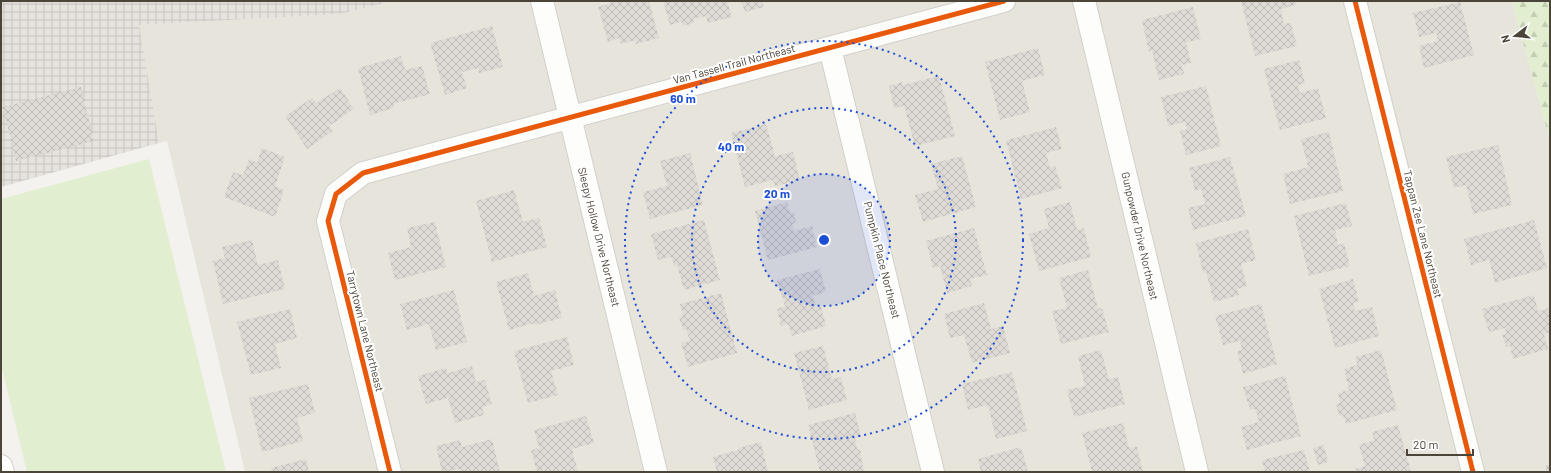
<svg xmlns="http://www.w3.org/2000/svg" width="1551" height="473" viewBox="0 0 1551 473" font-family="Barlow,sans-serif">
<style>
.residential{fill:#e7e4dc}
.industrial{fill:url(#industrial-grid)}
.grass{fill:#e1eecf}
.forest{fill:url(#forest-firs)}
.building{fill:url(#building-cross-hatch)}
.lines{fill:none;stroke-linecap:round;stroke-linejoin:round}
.street-casing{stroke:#d2d0cb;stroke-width:24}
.street{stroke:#fdfdfc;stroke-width:22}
.cycleway-casing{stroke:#fff;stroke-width:8}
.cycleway{stroke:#e8590c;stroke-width:5}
.ring{fill:none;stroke:#1d4ed8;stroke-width:2;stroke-dasharray:2 4}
.labels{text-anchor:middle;stroke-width:4;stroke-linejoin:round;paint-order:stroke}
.street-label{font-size:11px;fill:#4b4439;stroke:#fff}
.centre{fill:#1d4ed8;stroke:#fff;stroke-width:2}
.ring-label{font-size:12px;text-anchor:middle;font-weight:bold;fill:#1d4ed8;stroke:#fff;stroke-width:4;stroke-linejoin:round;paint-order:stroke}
</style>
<defs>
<pattern id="industrial-grid" width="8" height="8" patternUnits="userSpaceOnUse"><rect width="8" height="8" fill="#e6e2de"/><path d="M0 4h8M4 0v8" fill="none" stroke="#c7c3bf"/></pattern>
<pattern id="forest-firs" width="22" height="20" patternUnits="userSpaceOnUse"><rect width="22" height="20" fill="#e1eecf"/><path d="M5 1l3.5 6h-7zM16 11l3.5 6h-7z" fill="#c3cdb2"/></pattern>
<pattern id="building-cross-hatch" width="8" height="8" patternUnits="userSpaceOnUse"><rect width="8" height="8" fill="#dedbd6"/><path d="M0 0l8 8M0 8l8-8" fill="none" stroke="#c0bdb8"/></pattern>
</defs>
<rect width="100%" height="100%" fill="#f4f2ee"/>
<polygon class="residential" points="393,1 1512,1 1550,141 1550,472 245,472 167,141 159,143 138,25 340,14"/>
<polygon class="industrial" points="1,1 393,1 340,14 139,25 159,143 1,187"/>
<polygon class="grass" points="149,159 226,472 27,472 1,364 1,199"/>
<polygon class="forest" points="1512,1 1550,1 1550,141"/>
<g class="building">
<polygon points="610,1 649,1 659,38 636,44 635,40 621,44 619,38 608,42 598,7 611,3"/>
<polygon points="663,1 727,1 732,17 708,23 706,16 693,19 694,23 683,26 681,22 670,25"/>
<polygon points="741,1 762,1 764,7 745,12"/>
<polygon points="1241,1 1295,1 1296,5 1281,9 1284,24 1291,23 1297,46 1255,56"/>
<polygon points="1460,2 1474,55 1424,68 1419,46 1438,41 1436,33 1419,37 1413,13"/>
<polygon points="1193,7 1201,39 1186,42 1191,63 1182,65 1184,74 1159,80 1152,51 1149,52 1142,20"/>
<polygon points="492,26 503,67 479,73 478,68 462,72 467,88 445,95 430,43"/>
<polygon points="1038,48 1045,75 1022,81 1030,112 1000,120 985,62"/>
<polygon points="401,56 405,70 422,66 430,94 393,104 394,108 370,115 358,68"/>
<polygon points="1299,60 1305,83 1298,85 1300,93 1318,88 1326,118 1280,130 1264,69"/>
<polygon points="939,76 955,136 915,146 904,106 894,108 889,86 902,82 903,85"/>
<polygon points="1206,86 1221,146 1186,155 1180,131 1187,129 1185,122 1168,126 1161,97"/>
<polygon points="81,87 94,141 16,161 3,107"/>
<polygon points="340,88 354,109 329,126 333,131 307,149 285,116 312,98 316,103"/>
<polygon points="766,124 775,156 793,152 800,180 775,186 773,180 745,187 731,133"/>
<polygon points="1056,127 1062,149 1046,153 1050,167 1055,166 1062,188 1021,199 1006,140"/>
<polygon points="1329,132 1343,191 1290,204 1283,174 1308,167 1301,139"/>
<polygon points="1498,145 1512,205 1473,214 1466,185 1454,188 1446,157"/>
<polygon points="262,148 285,157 275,186 284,190 275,217 224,197 233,172 243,175 249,159 257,162"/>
<polygon points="690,153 703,205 650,219 643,192 667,186 660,161"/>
<polygon points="962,156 976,207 923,222 915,195 938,189 931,164"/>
<polygon points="1230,157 1246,216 1193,230 1188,208 1205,204 1201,189 1195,191 1189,168"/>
<polygon points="514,190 523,222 539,218 547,247 492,262 476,201"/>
<polygon points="787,202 790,213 794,212 796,223 792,224 794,231 812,226 817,247 768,260 755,211"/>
<polygon points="1070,202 1077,230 1084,228 1091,257 1039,271 1029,234 1049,228 1044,209"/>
<polygon points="1346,203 1352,226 1335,230 1338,245 1344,243 1350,266 1309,276 1294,216"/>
<polygon points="704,220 720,280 684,290 677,265 674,266 671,257 658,260 651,234"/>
<polygon points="1534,220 1547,268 1495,283 1489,260 1471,265 1464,239"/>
<polygon points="435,222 446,267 395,280 388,253 411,247 407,228"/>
<polygon points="974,228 987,275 970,279 972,286 947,293 940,266 933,268 926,241"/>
<polygon points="1248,229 1256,260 1241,264 1247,286 1237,289 1239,295 1214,302 1206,272 1203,273 1196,243"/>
<polygon points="252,240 258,265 278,260 285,289 223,304 213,261 225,258 222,247"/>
<polygon points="820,269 826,292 813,296 816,307 821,306 826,326 792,336 788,324 781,326 777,309 785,306 777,280"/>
<polygon points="1088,270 1098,309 1102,308 1109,332 1061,344 1052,311 1067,308 1059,278"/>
<polygon points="528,273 534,296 555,290 562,318 535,325 535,323 509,330 496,282"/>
<polygon points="1353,279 1359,301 1353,303 1355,311 1372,307 1379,336 1335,348 1319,289"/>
<polygon points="454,290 467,342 436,350 429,324 407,330 400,304"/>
<polygon points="721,293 737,353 688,367 681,343 690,341 686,329 683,330 679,317 683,316 680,304"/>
<polygon points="1534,295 1538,311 1550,308 1550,332 1544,334 1548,349 1513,359 1510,346 1506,347 1502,335 1506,334 1505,328 1489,332 1482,309"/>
<polygon points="984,303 991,329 1003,326 1010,353 972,363 964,335 950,338 944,314"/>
<polygon points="1261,304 1277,364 1243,374 1237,351 1242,350 1240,341 1223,345 1215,316"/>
<polygon points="290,309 297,338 275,344 281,368 251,375 237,322"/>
<polygon points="567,337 574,365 551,371 558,395 528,403 514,351"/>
<polygon points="823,346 832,379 841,377 847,400 809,410 794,353"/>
<polygon points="1101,350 1109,379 1118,377 1125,404 1074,417 1067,390 1085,386 1078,356"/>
<polygon points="1381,350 1397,410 1346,424 1343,415 1339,416 1336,404 1340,403 1338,393 1349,390 1344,369 1357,365 1355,357"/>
<polygon points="472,366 476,382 485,380 492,404 482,407 484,415 455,423 448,398 426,404 418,376 446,368 448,373"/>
<polygon points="1012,372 1027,431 996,439 988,405 968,410 962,384"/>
<polygon points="1285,376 1301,436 1247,450 1241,427 1259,422 1255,409 1250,410 1243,387"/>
<polygon points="308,384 315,413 297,418 303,441 262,452 249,398"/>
<polygon points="855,413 861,436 855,438 857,449 860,449 864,472 820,472 808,425"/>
<polygon points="586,416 594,443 572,449 578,472 545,472 544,470 537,472 531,450 539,448 534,430"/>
<polygon points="1123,423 1129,448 1137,447 1143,472 1092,472 1082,433"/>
<polygon points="1398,425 1411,472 1356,472 1355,469 1365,466 1359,445 1374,440 1372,432"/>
<polygon points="492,439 500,472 462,472 461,469 442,472 436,446 460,440 462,447"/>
<polygon points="761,442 768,472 717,472 713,457 738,450 738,448"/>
<polygon points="1324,445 1328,462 1318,465 1313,448"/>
<polygon points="1021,447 1028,472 981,472 978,459"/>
<polygon points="1304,450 1310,472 1265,472 1262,460"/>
<polygon points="306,459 309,472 272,472 271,468"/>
<rect x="1546" y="465" width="4" height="7"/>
</g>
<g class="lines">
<defs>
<g id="street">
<polyline points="542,1 656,472"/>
<polyline points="1084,1 1197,472"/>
<polyline points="1355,1 1473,472"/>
<polyline points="830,48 933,472"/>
<polyline points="1,466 3,472"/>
<polyline points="390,472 328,221 336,194 363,173 1004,1"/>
</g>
</defs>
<use href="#street" class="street-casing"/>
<use href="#street" class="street"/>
<defs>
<g id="cycleway">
<polyline points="1355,1 1473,472"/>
<polyline points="390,472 328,221 336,194 363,173 1004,1"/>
</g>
</defs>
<use href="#cycleway" class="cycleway-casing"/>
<use href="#cycleway" class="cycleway"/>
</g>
<circle cx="824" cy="240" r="66" fill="#1d4ed8" fill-opacity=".12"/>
<g class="ring">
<circle cx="824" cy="240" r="66"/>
<circle cx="824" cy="240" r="132"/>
<circle cx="824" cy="240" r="199"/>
</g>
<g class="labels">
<g class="street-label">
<text transform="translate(734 64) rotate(-15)" y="4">Van Tassell Trail Northeast</text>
<text transform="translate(1423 234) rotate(76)" y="4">Tappan Zee Lane Northeast</text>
<text transform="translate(1140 236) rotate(77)" y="4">Gunpowder Drive Northeast</text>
<text transform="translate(599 237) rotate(76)" y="4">Sleepy Hollow Drive Northeast</text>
<text transform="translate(882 260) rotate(76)" y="4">Pumpkin Place Northeast</text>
<text transform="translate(365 331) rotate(76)" y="4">Tarrytown Lane Northeast</text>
</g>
</g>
<circle cx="824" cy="240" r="6" class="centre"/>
<g class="ring-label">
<text x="683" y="103">60 m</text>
<text x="731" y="151">40 m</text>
<text x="777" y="198">20 m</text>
</g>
<rect width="1551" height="473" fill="none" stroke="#4b4439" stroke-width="4"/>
<g transform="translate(1515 36) rotate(254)" stroke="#ffffff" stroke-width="3" paint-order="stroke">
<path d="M0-3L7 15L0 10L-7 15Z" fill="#4b4439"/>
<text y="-6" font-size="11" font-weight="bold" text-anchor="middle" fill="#4b4439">N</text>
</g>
<path d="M1407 449v6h66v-6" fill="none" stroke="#4b4439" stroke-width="2"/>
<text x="1413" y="449" font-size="12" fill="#4b4439" stroke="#ffffff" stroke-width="3" paint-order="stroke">20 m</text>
</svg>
